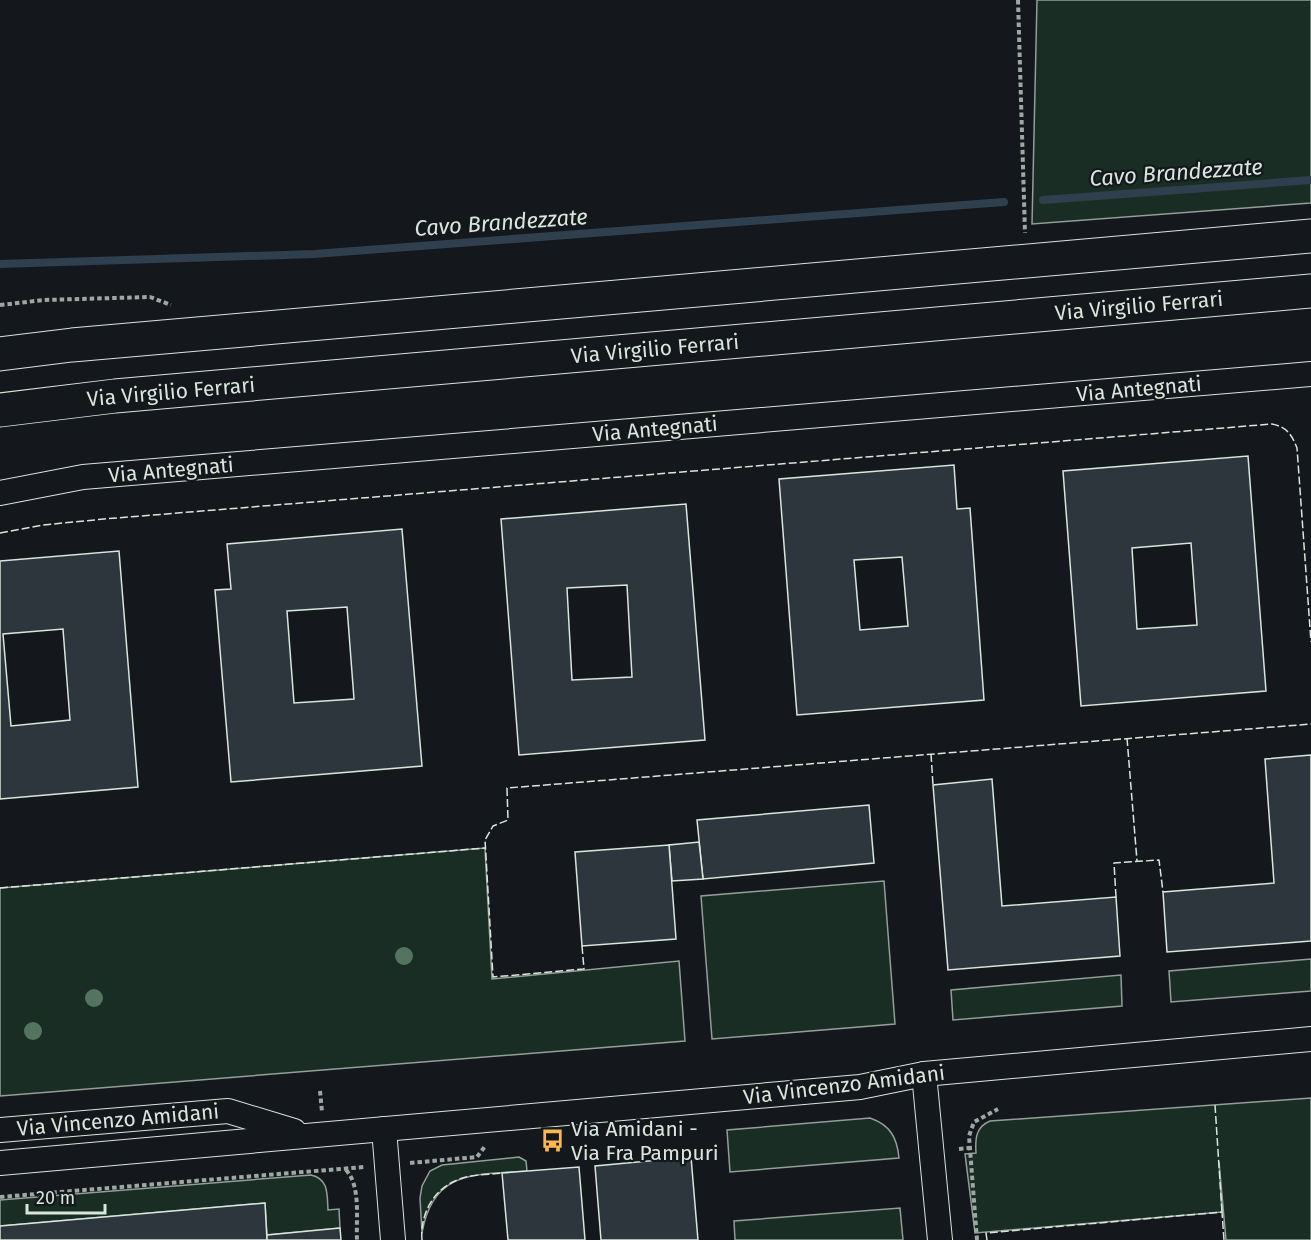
<svg xmlns="http://www.w3.org/2000/svg" width="1311" height="1240" viewBox="0 0 1311 1240" font-family="'Fira Sans',sans-serif">
<style>
.green{fill:#1a2d24;stroke:#939e99;stroke-width:1.5}
.lines{fill:none;stroke-linecap:round;stroke-linejoin:round}
.stream{stroke:#2f3f4d;stroke-width:8}
.building{fill:#2c363c;stroke:#d8e6dc;stroke-width:1.5;fill-rule:evenodd}
.street-casing{stroke:#d8e6dc;stroke-width:26}
.primary-casing{stroke:#d8e6dc;stroke-width:35}
.path{stroke:#9da8a2;stroke-width:4;stroke-dasharray:4.5 3;stroke-linecap:butt}
.street{stroke:#14181c;stroke-width:24}
.primary{stroke:#14181c;stroke-width:33}
.fence{stroke:#d8e6dc;stroke-width:1.5;stroke-dasharray:8 3;stroke-linecap:butt}
.tree{fill:#55745f}
.labels{text-anchor:middle;stroke-width:4.5;stroke-linejoin:round;paint-order:stroke}
.street-label{font-size:21px;fill:#d8e6dc;stroke:#14181c}
.poi-label{font-size:21px;fill:#d8e6dc;stroke:#14181c;text-anchor:start}
.water-label{font-size:22px;font-style:italic;fill:#d8e6dc;stroke:#14181c}
</style>
<rect width="100%" height="100%" fill="#14181c"/>
<g class="green">
<polygon points="1037,0 1311,0 1311,203 1032,224"/>
<polygon points="485,848 492,979 679,961 685,1041 0,1096 0,888"/>
<polygon points="884,881 895,1024 712,1039 701,896"/>
<polygon points="1311,959 1311,991 1171,1002 1169,971"/>
<polygon points="1121,975 1122,1006 953,1020 951,990"/>
<path d="M1311,1098v142h-85l-7,-78 3,50 -247,21 -10,-79 11,-1c-1,-15 0,-26 14,-32z"/>
<path d="M870,1118c20,7 27,19 29,40l-169,14 -3,-42z"/>
<path d="M519,1157l7,4 1,10c-53,4 -94,-1 -105,62l-2,-35 2,-12 8,-15 12,-6z"/>
<path d="M311,1175c18,4 16,19 17,35l11,-1 1,19 -73,7 -2,-32 -265,23v-26z"/>
<polygon points="900,1208 903,1240 735,1240 734,1221"/>
</g>
<g class="lines">
<g class="stream">
<polyline points="1043,200 1311,180"/>
<polyline points="0,264 314,254 1004,202"/>
</g>
</g>
<g class="building">
<path d="M1248,456l18,235 -185,15 -18,-235zM1191,543l6,82 -60,4 -5,-81z"/>
<path d="M954,465l3,44 13,-1 14,192 -187,15 -18,-236zM902,557l6,69 -48,4 -6,-70z"/>
<path d="M686,504l19,236 -186,15 -18,-236zM627,585l5,92 -60,3 -5,-92z"/>
<path d="M402,529l20,237 -191,16 -16,-192 16,-1 -4,-45zM347,607l7,92 -60,4 -7,-92z"/>
<path d="M119,551l19,236 -138,12v-238zM63,629l7,91 -59,6 -8,-92z"/>
<polygon points="1311,755 1311,941 1167,952 1163,892 1274,883 1265,759"/>
<polygon points="992,779 1002,906 1116,897 1120,956 948,970 933,785"/>
<polygon points="869,805 874,863 703,879 697,820"/>
<polygon points="699,842 703,879 672,881 669,845"/>
<polygon points="669,845 676,939 582,946 575,852"/>
<polygon points="691,1157 698,1240 601,1240 595,1166"/>
<polygon points="579,1167 585,1240 508,1240 502,1173"/>
<polygon points="265,1203 267,1240 0,1240 0,1226"/>
<polygon points="340,1228 341,1240 267,1240 267,1235"/>
</g>
<g class="lines">
<defs>
<g id="street">
<polyline points="0,493 83,477 1311,374"/>
<polyline points="924,1074 940,1240"/>
<polyline points="384,1129 393,1240"/>
<polyline points="0,1130 228,1111 294,1131"/>
<polyline points="0,1163 860,1087 924,1074 1311,1039"/>
</g>
<g id="primary">
<polyline points="0,354 72,345 1311,236"/>
<polyline points="0,410 115,396 1311,291"/>
</g>
</defs>
<use href="#street" class="street-casing"/>
<use href="#primary" class="primary-casing"/>
<g class="path">
<polyline points="1018,0 1025,233"/>
<polyline points="0,305 44,300 150,297 171,305"/>
<polyline points="320,1091 322,1112"/>
<polyline points="959,1149 969,1148"/>
<polyline points="410,1163 477,1157 486,1145"/>
<path d="M346,1170c15,16 10,49 11,70"/>
<polyline points="0,1197 364,1167"/>
<polyline points="977,1240 969,1136 974,1122 998,1109"/>
</g>
<use href="#street" class="street"/>
<use href="#primary" class="primary"/>
<g class="fence">
<path d="M0,533l43,-8 61,-6 1168,-95c15,3 20,11 25,24l14,194"/>
<polyline points="1127,738 1137,861"/>
<polyline points="931,754 933,785"/>
<polyline points="0,888 485,848"/>
<polyline points="1116,897 1114,863 1159,860 1163,892"/>
<polyline points="582,946 584,969 493,977 485,840 493,826 508,820 507,788 1311,724"/>
<polyline points="1215,1105 1222,1212"/>
<path d="M422,1240c-2,-24 10,-49 33,-59 14,-7 32,-6 47,-8"/>
<polyline points="987,1240 986,1233 1222,1212 1224,1240"/>
</g>
</g>
<g class="tree">
<circle cx="404" cy="956" r="9"/>
<circle cx="94" cy="998" r="9"/>
<circle cx="33" cy="1031" r="9"/>
</g>
<defs>
<symbol id="bus-bare" viewBox="-9 -9 18 18"><path d="M-5-6H5V4H4V6H2V4H-2V6H-4V4H-5ZM-3.5-4V0h7V-4ZM-3.5 1.2v1.5H-2V1.2ZM2 1.2v1.5H3.5V1.2Z" fill="#ffb74d" stroke="#14181c" stroke-width="2.5" paint-order="stroke"/></symbol>
</defs>
<g fill-rule="evenodd">
<use href="#bus-bare" x="536" y="1124" width="33" height="33"/>
</g>
<g class="labels">
<g class="street-label">
<text transform="translate(1139 306) rotate(-5)" y="7">Via Virgilio Ferrari</text>
<text transform="translate(655 349) rotate(-5)" y="7">Via Virgilio Ferrari</text>
<text transform="translate(1139 389) rotate(-5)" y="7">Via Antegnati</text>
<text transform="translate(171 392) rotate(-5)" y="7">Via Virgilio Ferrari</text>
<text transform="translate(655 429) rotate(-5)" y="7">Via Antegnati</text>
<text transform="translate(171 470) rotate(-5)" y="7">Via Antegnati</text>
<text transform="translate(844 1085) rotate(-7)" y="7">Via Vincenzo Amidani</text>
<text transform="translate(118 1120) rotate(-5)" y="7">Via Vincenzo Amidani</text>
</g>
<g class="poi-label">
<text x="571" y="1136">Via Amidani -<tspan x="571" dy="24">Via Fra Pampuri</tspan></text>
</g>
<g class="water-label">
<text transform="translate(1176 172) rotate(-4)" y="8">Cavo Brandezzate</text>
<text transform="translate(501 222) rotate(-4)" y="8">Cavo Brandezzate</text>
</g>
</g>
<path d="M27 1204v9h78v-9" fill="none" stroke="#d8e6dc" stroke-width="3"/>
<text x="36" y="1204" font-size="18" fill="#d8e6dc" stroke="#14181c" stroke-width="4.5" paint-order="stroke">20 m</text>
</svg>
